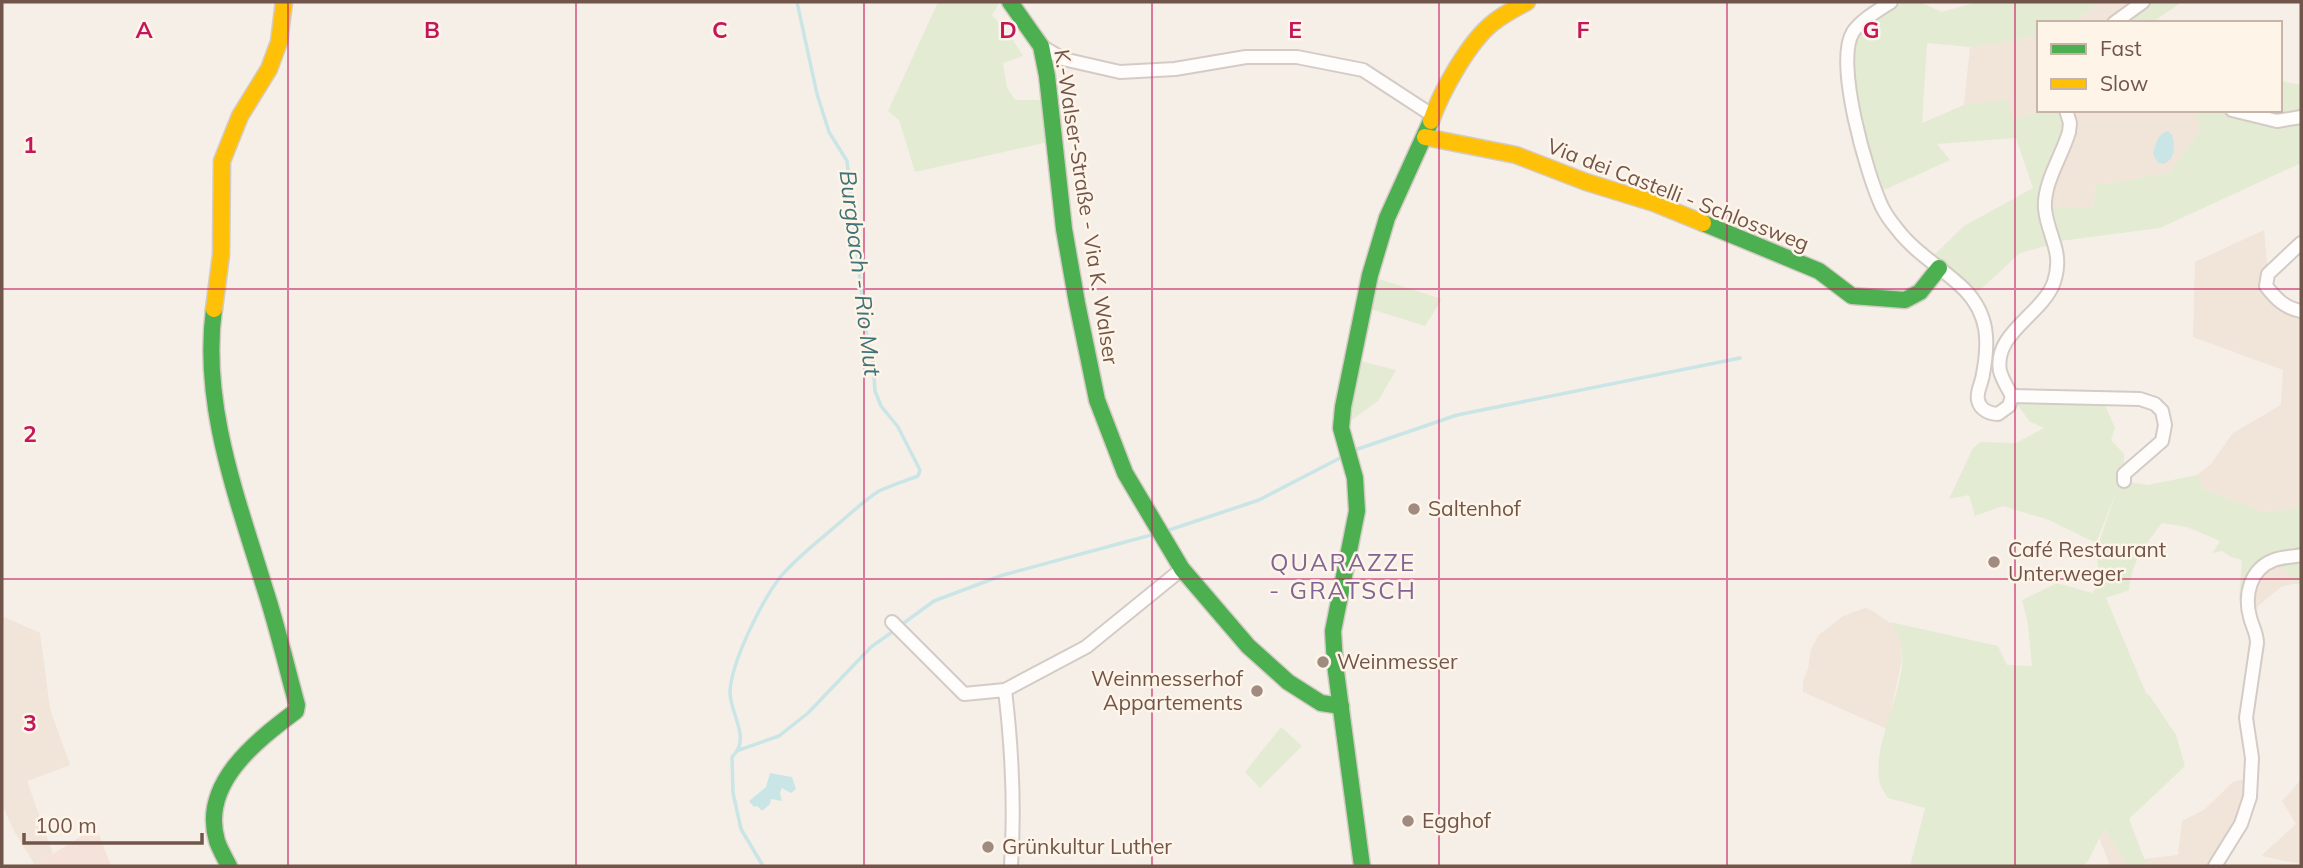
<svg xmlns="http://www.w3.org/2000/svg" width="2303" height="868" viewBox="0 0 2303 868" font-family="Mulish,sans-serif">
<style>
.residential{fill:#f1e4d8}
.commercial{fill:#f5e3db}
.green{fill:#e3ebd3}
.water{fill:#cae5e5}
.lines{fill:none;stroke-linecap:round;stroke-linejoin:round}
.stream{stroke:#cae5e5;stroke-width:3.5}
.street-casing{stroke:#d4cbc6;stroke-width:16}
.fast-casing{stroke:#d4cbc5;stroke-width:19}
.slow-casing{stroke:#d4cbc5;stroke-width:19}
.street{stroke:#fefdfc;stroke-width:12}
.fast{stroke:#4caf50;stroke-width:16}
.slow{stroke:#ffc107;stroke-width:16}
.grid{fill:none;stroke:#c2185b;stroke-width:2;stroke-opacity:0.55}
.poi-dot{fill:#a08b81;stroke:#fef4e8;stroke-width:2.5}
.labels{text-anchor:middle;stroke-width:5;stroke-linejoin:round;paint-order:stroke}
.street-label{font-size:21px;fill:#72554a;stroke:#fef4e8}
.poi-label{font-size:21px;fill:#72554a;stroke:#fef4e8;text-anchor:start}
.water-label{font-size:23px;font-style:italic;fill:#3e7378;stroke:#fef4e8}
.quarter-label{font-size:24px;letter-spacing:2px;fill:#816596;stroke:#fef4e8}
.grid-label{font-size:23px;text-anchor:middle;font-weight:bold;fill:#c2185b;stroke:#fef4e8;stroke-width:5;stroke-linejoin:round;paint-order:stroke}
</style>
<rect width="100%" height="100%" fill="#f5efe8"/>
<g class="residential">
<polygon points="2100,2 2151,2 2149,7 2122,23 2072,23"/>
<polygon points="2039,36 2039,110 2047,110 2012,120 1964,105 1970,47"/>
<polygon points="2062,110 2197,110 2200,131 2169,173 2096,185 2093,208 2039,208"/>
<polygon points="2264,230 2269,285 2285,303 2301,308 2301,508 2263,512 2203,489 2197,475 2211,464 2233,433 2281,405 2283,370 2193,337 2195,262"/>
<polygon points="2278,562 2294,581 2292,584 2281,587 2257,607 2250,618 2253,577"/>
<polygon points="1865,608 1871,610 1890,623 1897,630 1901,640 1902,659 1887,729 1803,692 1803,681 1808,669 1811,649 1819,635 1843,616"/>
<polygon points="2,616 40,633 50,709 70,765 27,781 53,854 35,865 14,831 2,804"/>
<polygon points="2251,777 2250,797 2215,866 2147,866 2144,859 2178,855 2182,821 2204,810 2233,782"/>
<polygon points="2301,780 2301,864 2261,856 2296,824 2282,801"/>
<polygon points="2103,828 2128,866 2110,866 2099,837"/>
</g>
<polygon class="commercial" points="96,827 111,866 36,866 35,865"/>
<g class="green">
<polygon points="938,2 1000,2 992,15 1010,35 1023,56 1003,63 1007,88 1015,100 1042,100 1048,142 915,172 899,120 888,111"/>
<polygon points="1903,2 1920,2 1942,12 1978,2 2100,2 2072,23 2039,23 2039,36 1970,47 1927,43 1922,123 1964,105 2007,99 2013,120 2047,110 2062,110 2066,130 2039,208 2049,245 2020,253 1978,292 1931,258 1964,226 2033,188 2016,138 1937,144 1950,160 1884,190 1858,122 1851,54 1859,33"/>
<polygon points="2151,2 2182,2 2151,23 2122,23 2149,7"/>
<polygon points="2280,81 2301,85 2301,163 2160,228 2060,241 2050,207 2093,208 2096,185 2169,173 2200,131 2197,110 2280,110"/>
<polygon points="1379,279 1442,299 1425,326 1371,309"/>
<polygon points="1360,361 1396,370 1378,401 1346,424"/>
<path d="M2016,403h88l11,25 -4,12 13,14v27l24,4 49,-10 6,14 60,23 38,-4v76h-9l2,-3 -16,-19 -10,1 -21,34 -8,2 3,-39 -11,-3 -9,-6 -10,2 8,-12 -33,-14 -25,-4c-17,23 -30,37 -33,67l-23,8 40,95 4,3 26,39 9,31 -56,53 18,47h-19l-24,-37 -16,32 -5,5h-173l15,-58 -37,-10c-2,-4 -7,-10 -8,-14 -12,-48 47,-122 10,-162l108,24 9,19 25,1 -4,-42 -6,-24 35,-17 35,10 8,-9 -4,-33 21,-61 -21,53 -47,-23 -46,-14 -28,10 -6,-21 -20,4 24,-51 8,-6 35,1 28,-15 -14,-6z"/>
<polygon points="1281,727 1302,746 1260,788 1245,772"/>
</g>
<g class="water">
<path d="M2168,131l4,4c3,11 4,23 -8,29l-7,-2 -4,-8c3,-10 4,-20 15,-23z"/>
<polygon points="770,773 792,777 796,789 791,793 782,788 780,793 782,801 771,799 770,804 762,811 757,806 754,807 749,801 766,787"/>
</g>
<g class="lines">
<g class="stream">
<polyline points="1352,451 1457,415 1740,358"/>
<polyline points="1166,531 1259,500 1342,457"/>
<polyline points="901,625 934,601 1003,575 1155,534"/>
<polyline points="739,750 779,736 808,713 871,647 895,630"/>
<path d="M763,866l-22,-37 -8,-36 -1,-36c20,-19 -2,-42 -2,-65 1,-30 33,-94 52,-117 18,-21 42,-38 63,-57 11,-9 21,-19 34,-27 12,-6 26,-10 39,-15l2,-6 -22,-43 -17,-21 -6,-15 -2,-30 -8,-35 -18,-165 -18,-29 -12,-38 -20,-92"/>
</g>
<defs>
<g id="street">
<path d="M1891,2c-12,8 -29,17 -38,30 -19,30 14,143 29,175 4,8 10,16 15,22 18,24 47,40 68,61 24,25 24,52 18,84 -1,9 -7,18 -5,26 2,10 12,14 20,14l11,-8 3,-10"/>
<polyline points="2114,23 2143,2"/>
<polyline points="1041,46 1063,59 1120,72 1175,69 1246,57 1297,57 1363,70 1432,115"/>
<polyline points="2232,110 2277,121 2301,117"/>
<path d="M2301,243l-33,31 -2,12c10,13 19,22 35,25"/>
<path d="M2012,396c-4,-7 -10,-17 -12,-25 -7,-38 43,-57 54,-89 10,-31 -6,-45 -9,-73 -2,-26 17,-53 24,-77l1,-9 -4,-13"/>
<polyline points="2012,396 2140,399 2155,404 2162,411 2165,425 2162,441 2124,474 2124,481"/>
<path d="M892,622l72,72 41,-4c7,59 10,117 6,176"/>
<polyline points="1005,690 1086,647 1182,569"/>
<path d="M2215,866l26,-42 9,-27 2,-39 -6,-40 11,-75c0,-10 -5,-17 -7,-26 -6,-22 0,-48 24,-57 8,-3 19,-3 27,-5"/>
</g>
<g id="fast">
<polyline points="1010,2 1041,46 1047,76 1064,229 1077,303 1097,400 1125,473 1182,569 1248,646 1288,682 1321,703 1341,706"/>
<polyline points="1703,223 1819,271 1852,296 1905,300 1920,292 1939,268"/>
<path d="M214,309c-13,95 23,188 50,277 13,39 22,79 33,119l-1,6c-40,30 -96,73 -79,130 3,9 8,17 12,25"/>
<polyline points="1362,866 1335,664 1333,631 1357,511 1355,478 1341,428 1343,407 1370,275 1387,218 1431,121"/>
</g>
<g id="slow">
<path d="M1431,121c10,-29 38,-80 63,-99 10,-8 22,-14 33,-20"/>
<polyline points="1425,137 1516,155 1586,182 1654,203 1703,223"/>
<polyline points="214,309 221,255 222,161 240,116 269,69 279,42 284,2"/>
</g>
</defs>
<use href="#street" class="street-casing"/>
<use href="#fast" class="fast-casing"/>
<use href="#slow" class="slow-casing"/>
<use href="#street" class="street"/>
<use href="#fast" class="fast"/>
<use href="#slow" class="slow"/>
</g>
<path class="grid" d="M288,2v864M576,2v864M864,2v864M1152,2v864M1439,2v864M1727,2v864M2015,2v864M2,289h2299M2,579h2299"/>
<g class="poi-dot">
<circle cx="1414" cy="509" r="7"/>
<circle cx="1994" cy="562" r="7"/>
<circle cx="1323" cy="662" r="7"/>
<circle cx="1257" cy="691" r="7"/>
<circle cx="1408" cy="821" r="7"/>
<circle cx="988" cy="847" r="7"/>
</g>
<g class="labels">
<g class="street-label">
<text transform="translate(1678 195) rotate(21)" y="7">Via dei Castelli - Schlossweg</text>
<text transform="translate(1086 207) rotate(81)" y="7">K.-Walser-Straße - Via K. Walser</text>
</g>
<g class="poi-label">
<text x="1428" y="516">Saltenhof</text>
<text x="2008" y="557">Café Restaurant<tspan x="2008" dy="24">Unterweger</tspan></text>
<text x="1337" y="669">Weinmesser</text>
<text x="1243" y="686" text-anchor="end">Weinmesserhof<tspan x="1243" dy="24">Appartements</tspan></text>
<text x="1422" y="828">Egghof</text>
<text x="1002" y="854">Grünkultur Luther</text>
</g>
<g class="water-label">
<text transform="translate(860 273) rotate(83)" y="8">Burgbach - Rio Mut</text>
</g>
<g class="quarter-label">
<text x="1343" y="571">QUARAZZE<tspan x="1343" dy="28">- GRATSCH</tspan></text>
</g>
</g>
<g class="grid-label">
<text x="144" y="38">A</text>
<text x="432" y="38">B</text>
<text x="720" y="38">C</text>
<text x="1008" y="38">D</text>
<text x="1295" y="38">E</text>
<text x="1583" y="38">F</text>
<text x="1871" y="38">G</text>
<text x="30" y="153">1</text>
<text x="30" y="442">2</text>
<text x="30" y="731">3</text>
</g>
<rect width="2303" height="868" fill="none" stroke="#72554a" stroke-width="7"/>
<rect x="2037" y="21" width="245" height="91" fill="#fef4e8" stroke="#c6b4a9" stroke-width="2"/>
<rect x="2051" y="44" width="35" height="10" fill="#4caf50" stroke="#c6b4a9" stroke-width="2"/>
<text x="2100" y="56" font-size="21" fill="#72554a">Fast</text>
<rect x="2051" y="79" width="35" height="10" fill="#ffc107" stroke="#c6b4a9" stroke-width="2"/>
<text x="2100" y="91" font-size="21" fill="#72554a">Slow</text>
<path d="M24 833v10h178v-10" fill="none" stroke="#72554a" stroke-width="3.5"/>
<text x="35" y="833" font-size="21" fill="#72554a" stroke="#fef4e8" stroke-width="5" paint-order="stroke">100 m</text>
</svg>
